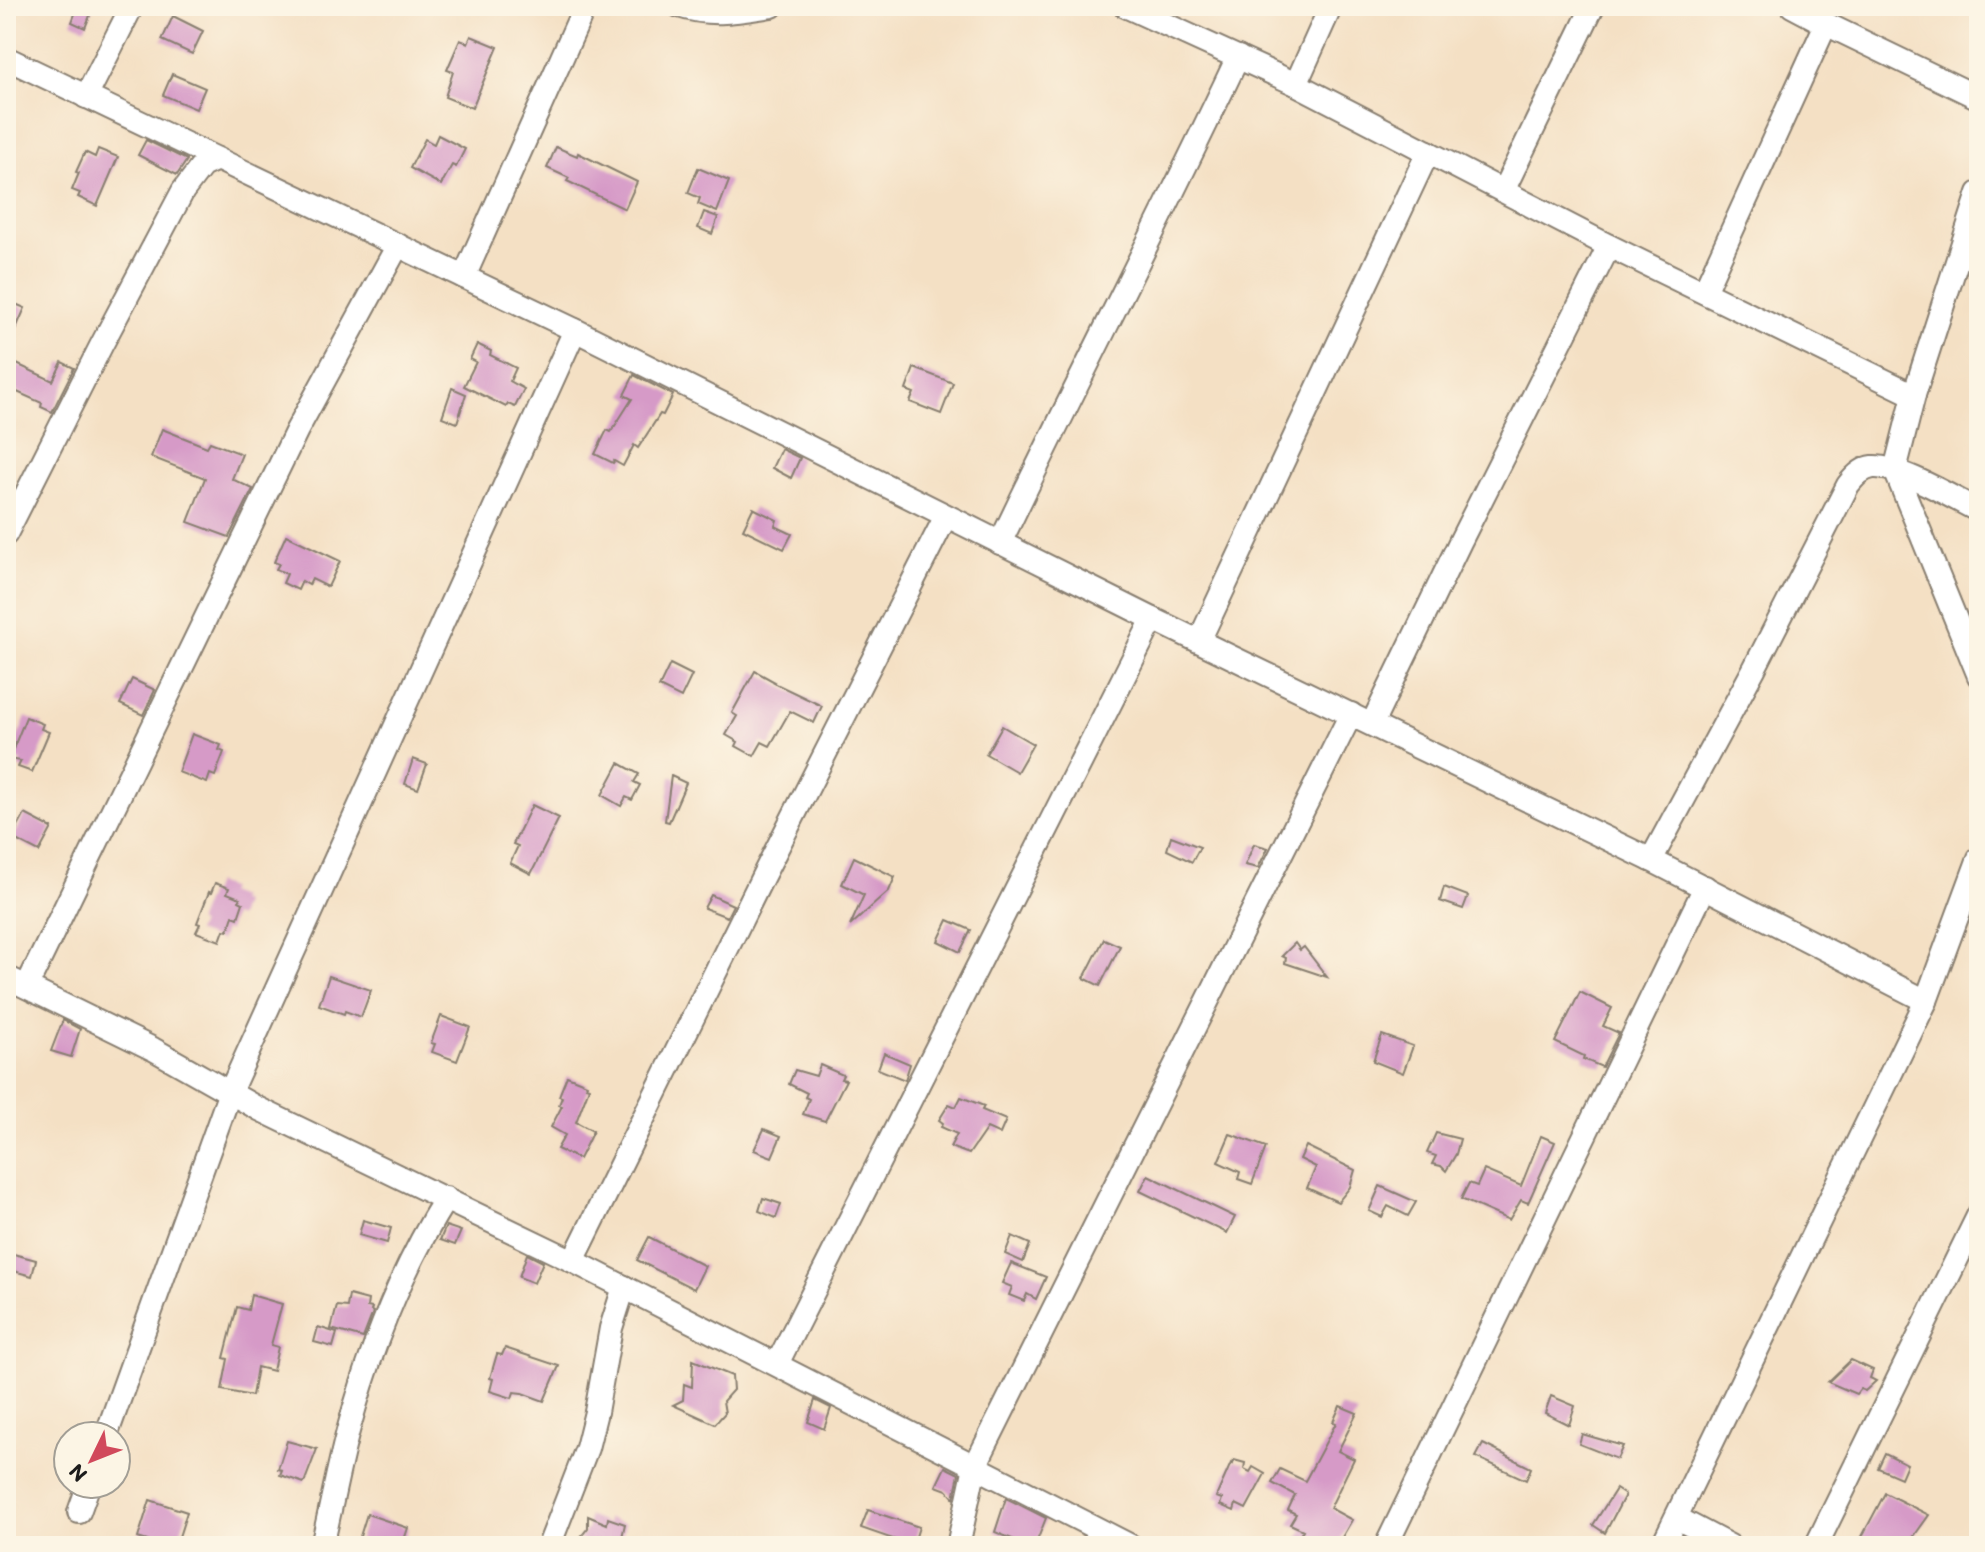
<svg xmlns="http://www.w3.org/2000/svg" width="1985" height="1552" viewBox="0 0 1985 1552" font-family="Itim,sans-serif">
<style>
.building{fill:#d69ac7}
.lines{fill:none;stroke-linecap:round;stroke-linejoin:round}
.street-casing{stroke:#887e70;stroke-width:26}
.street{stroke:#fff;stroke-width:22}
</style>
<rect width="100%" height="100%" fill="#fcf5e5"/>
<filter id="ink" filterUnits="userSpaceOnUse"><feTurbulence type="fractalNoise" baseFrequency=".0125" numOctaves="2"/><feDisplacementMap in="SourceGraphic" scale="16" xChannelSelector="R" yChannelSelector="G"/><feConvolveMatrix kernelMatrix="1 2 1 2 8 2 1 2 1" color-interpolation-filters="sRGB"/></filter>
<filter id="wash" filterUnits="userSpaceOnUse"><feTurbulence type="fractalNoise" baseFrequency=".006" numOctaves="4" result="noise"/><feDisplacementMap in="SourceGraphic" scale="32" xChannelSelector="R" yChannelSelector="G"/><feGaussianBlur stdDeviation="1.8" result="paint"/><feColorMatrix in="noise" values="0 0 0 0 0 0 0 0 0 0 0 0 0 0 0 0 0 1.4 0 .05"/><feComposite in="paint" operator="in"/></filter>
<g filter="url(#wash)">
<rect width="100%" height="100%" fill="#f4e0c4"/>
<g id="blocks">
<g class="building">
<polygon points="78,6 94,6 85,28 72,22"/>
<polygon points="173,16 203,31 192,54 162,40"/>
<polygon points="471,36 498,47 472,108 445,97 453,72 447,70 460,40 468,43"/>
<polygon points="172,74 205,88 196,109 163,95"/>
<polygon points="438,135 465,149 456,167 452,165 441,185 410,168 425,139 434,144"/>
<polygon points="146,140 187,160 177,175 138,155"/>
<polygon points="556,147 577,156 578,153 637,182 625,209 567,181 569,178 547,168"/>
<polygon points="98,149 118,157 97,206 78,197 80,193 72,190 79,173 76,172 85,152 95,157"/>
<polygon points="698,168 729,181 717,212 698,204 700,198 688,193"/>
<polygon points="704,212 718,217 712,234 698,228"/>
<polygon points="6,300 25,308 6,351"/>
<polygon points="477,344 491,351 490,355 516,368 510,381 524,389 515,407 508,404 506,407 464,386 476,362 470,359"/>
<polygon points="6,359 53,381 62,362 74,368 52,412 41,407 42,403 6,387"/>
<polygon points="914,368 953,383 941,414 910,402 914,393 906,390"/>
<polygon points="634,375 673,395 663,415 660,414 638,448 634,445 623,466 614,461 613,463 595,454 607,430 611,432 632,399 624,395"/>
<polygon points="452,388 466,394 457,423 442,417"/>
<polygon points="162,429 207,447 210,442 242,454 232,479 253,489 229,537 188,522 205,478 151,457"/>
<polygon points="781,449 800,458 791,478 772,468"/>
<polygon points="753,508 777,520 775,526 792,534 784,549 743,529"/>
<polygon points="286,535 340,561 328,587 312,579 309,585 302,581 298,590 283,583 287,574 276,569 279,564 274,562"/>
<polygon points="670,664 692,675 681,698 659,687"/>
<polygon points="755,671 775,682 774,683 822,706 814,723 790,711 770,746 762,742 754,756 736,746 738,742 726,735 737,716 732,713"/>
<polygon points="132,679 155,690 143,715 120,704"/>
<polygon points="26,717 43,724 41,729 49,732 32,772 18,767 21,761 9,759"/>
<polygon points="1002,726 1033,744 1017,772 986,754"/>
<polygon points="192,734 221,745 219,750 224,752 215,776 210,774 207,783 178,772"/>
<polygon points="413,759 427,764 418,789 405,784"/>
<polygon points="619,763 639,774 634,782 640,785 632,800 626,797 621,806 602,795"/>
<polygon points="671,776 686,783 669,822 665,821"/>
<polygon points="532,805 559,818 531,874 510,863 518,846 513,844"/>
<polygon points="25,814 52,828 39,852 12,838"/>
<polygon points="1171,836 1200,847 1192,862 1167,850"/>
<polygon points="1254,844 1268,848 1258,868 1245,865"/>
<polygon points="854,857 895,877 889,891 850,926 864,895 842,884"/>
<polygon points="215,883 229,888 227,893 240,898 239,901 243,903 238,918 233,916 228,931 224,930 220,941 196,932 200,924 197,923 209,892 211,893"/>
<polygon points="1444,887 1468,896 1463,909 1440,901"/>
<polygon points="711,895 733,905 727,917 704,908"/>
<polygon points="948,920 971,930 960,952 938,941"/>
<polygon points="1104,939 1120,946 1100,986 1084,978"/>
<polygon points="1295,943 1300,950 1304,947 1327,977 1285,963 1286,958 1282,956"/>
<polygon points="329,976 371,990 361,1017 345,1011 344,1014 319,1005"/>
<polygon points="1580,992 1612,1008 1603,1026 1619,1033 1602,1067 1583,1059 1584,1056 1555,1042"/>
<polygon points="441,1016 470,1027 457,1061 432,1052 435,1044 431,1043"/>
<polygon points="63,1020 80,1029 71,1057 51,1051"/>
<polygon points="1382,1035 1413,1046 1403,1073 1373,1061"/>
<polygon points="884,1053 910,1064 905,1080 878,1069"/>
<polygon points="820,1065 843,1075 841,1079 846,1080 825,1121 803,1114 809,1099 805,1097 807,1093 789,1084 795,1070 816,1076"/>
<polygon points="567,1076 587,1084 586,1087 589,1088 576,1122 593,1131 579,1159 557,1149 565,1135 551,1127 562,1106 559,1105 562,1097 559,1096"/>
<polygon points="961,1097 984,1106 982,1110 1006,1120 1000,1134 987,1128 969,1154 950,1147 957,1134 941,1127 943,1123 939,1120 949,1104 956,1107"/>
<polygon points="764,1129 781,1136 772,1157 754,1150"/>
<polygon points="1436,1133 1460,1139 1456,1154 1446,1171 1441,1166 1432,1164 1436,1156 1427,1153"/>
<polygon points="1230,1134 1266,1147 1252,1184 1238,1179 1240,1172 1218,1162"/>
<polygon points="1541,1136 1555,1142 1528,1203 1521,1200 1509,1220 1461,1199 1469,1183 1477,1186 1484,1170 1521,1186"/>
<polygon points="1306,1146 1355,1170 1350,1187 1338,1202 1307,1188 1316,1167 1300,1159"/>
<polygon points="1148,1175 1235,1217 1227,1233 1140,1191"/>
<polygon points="1380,1186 1416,1202 1408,1216 1388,1206 1382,1217 1369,1211"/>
<polygon points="763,1198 781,1204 776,1218 759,1211"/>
<polygon points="363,1220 391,1228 387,1243 359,1235"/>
<polygon points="446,1226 461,1231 455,1245 440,1240"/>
<polygon points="1012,1236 1030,1244 1023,1262 1005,1254"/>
<polygon points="649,1237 705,1266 694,1289 637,1260"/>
<polygon points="6,1252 36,1260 32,1276 6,1269"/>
<polygon points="527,1254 543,1262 534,1283 519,1277"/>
<polygon points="1011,1263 1046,1277 1036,1299 1027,1294 1024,1301 1009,1295 1012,1287 1002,1283"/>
<polygon points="251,1295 282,1304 271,1345 278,1347 273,1371 257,1367 252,1396 222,1390 228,1359 224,1358 237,1307 248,1310"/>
<polygon points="349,1295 368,1300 367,1307 372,1308 371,1311 373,1312 363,1338 331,1329 337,1306 347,1307"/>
<polygon points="318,1327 337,1333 333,1347 314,1342"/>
<polygon points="505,1348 559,1366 544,1401 522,1393 514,1392 512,1398 490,1391 493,1379 490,1378 497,1354 502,1355"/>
<polygon points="693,1360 732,1376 733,1390 723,1401 725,1413 715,1424 673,1405 683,1400 684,1384 692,1387"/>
<polygon points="1851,1360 1873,1370 1870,1378 1876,1381 1865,1391 1860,1389 1856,1394 1828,1382"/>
<polygon points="1551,1396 1575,1406 1569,1425 1545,1413"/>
<polygon points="815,1400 831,1408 824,1429 808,1422"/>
<polygon points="1340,1406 1357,1413 1338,1451 1354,1459 1330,1508 1352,1520 1337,1546 1325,1546 1315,1542 1313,1546 1308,1546 1297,1540 1303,1530 1290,1524 1296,1514 1288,1510 1295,1495 1272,1483 1280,1469 1305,1481 1336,1423 1333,1422"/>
<polygon points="1582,1434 1623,1446 1617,1459 1579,1444"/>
<polygon points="287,1441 317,1449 304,1483 280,1475 282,1470 278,1469"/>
<polygon points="1483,1444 1531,1468 1526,1480 1476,1457"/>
<polygon points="1885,1453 1907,1464 1901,1478 1878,1468"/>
<polygon points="1234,1460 1245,1463 1244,1469 1250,1472 1253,1467 1265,1474 1246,1509 1236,1504 1234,1511 1220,1505 1222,1499 1216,1497 1231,1463 1233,1464"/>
<polygon points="945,1467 959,1474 954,1498 947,1490 936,1486"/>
<polygon points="1616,1489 1625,1495 1605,1533 1593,1525"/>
<polygon points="1885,1493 1929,1515 1907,1546 1857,1546"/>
<polygon points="1006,1498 1046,1518 1035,1546 1029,1546 995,1532"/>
<polygon points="150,1500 187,1512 176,1546 163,1546 138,1538"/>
<polygon points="868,1510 919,1527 913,1546 861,1528"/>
<polygon points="367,1514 408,1528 402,1546 357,1546"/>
<polygon points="588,1516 607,1524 608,1518 625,1524 620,1546 599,1546 579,1539 588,1528"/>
</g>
</g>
</g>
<g filter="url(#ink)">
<use href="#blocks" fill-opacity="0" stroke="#887e70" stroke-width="2"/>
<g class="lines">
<defs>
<g id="street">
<path d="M679,6c32,11 60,5 93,0"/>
<polyline points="1125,6 1296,84 1609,246 1914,395"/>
<polyline points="1792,6 1826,24 1979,98"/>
<polyline points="6,58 575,330 1153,619 1651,860 1926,1001"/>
<polyline points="1296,84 1331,6"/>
<polyline points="86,97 132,6"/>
<polyline points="1503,191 1593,6"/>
<polyline points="1979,193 1914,395 1895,470 1979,676"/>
<polyline points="464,277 585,6"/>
<polyline points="1704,292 1826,24"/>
<polyline points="6,534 102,344 183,191 202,166 217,159"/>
<path d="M1000,543c78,-163 161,-323 238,-486"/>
<polyline points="1199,641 1428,152"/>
<polyline points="1372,724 1460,542 1609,246"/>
<path d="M1651,860l103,-191 94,-184c6,-8 15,-17 25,-18 25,-2 82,32 106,44"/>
<polyline points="6,977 153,1049 259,1109 573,1261 1131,1546"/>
<polyline points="27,986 297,430 398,245"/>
<polyline points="573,1261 763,876 946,516"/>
<polyline points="777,1364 1153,619"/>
<polyline points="106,1436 230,1092 575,330"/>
<polyline points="79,1512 89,1484"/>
<polyline points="1677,1518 1730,1546"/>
<path d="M322,1546c9,-38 16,-77 26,-115 22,-81 53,-161 98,-233"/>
<polyline points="549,1546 587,1448 596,1412 611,1328 624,1287"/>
<polyline points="958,1546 975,1466 1351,714"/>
<polyline points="1386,1546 1705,887"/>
<polyline points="1662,1546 1926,1001 1979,858"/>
<polyline points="1816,1546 1979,1214"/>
</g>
</defs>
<use href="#street" class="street-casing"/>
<use href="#street" class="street"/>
</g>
</g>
<rect width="1985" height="1552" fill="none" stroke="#fcf5e5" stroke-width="32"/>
<g transform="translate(92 1460) rotate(227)"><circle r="38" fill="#fcf5e5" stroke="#a29e95" stroke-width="2"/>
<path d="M0-6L14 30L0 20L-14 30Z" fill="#d1495b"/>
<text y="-12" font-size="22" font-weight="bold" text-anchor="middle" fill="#1c1c1c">N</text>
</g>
</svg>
